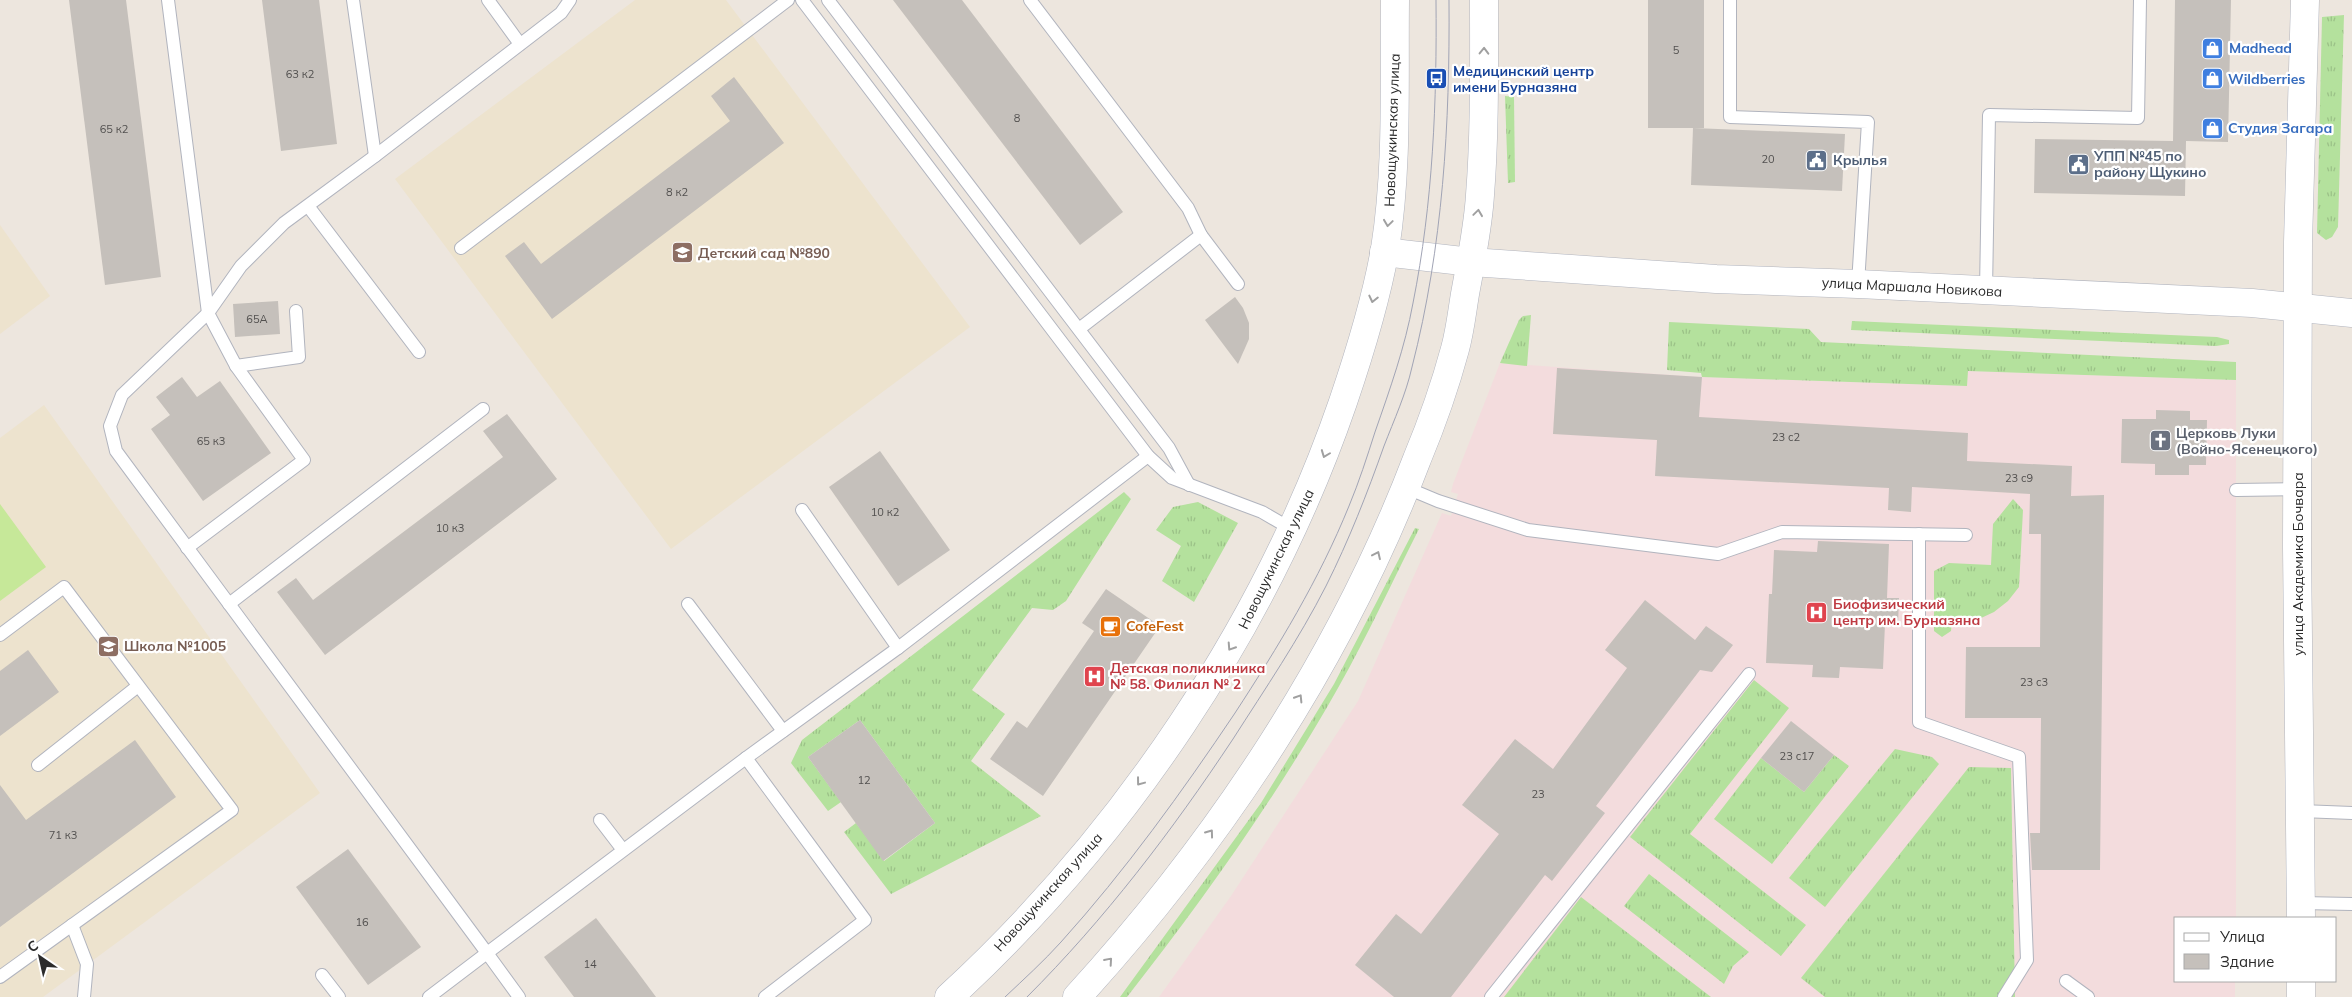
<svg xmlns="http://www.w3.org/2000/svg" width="2352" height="997" viewBox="0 0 2352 997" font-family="Mulish,sans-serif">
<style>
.education{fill:#ede3ce}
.medical{fill:#f3dcdd}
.grass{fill:url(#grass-tufts)}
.pitch{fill:#c6e899}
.building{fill:#c5c0bb}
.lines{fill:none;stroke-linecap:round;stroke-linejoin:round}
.lane-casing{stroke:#b1b4be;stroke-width:14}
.secondary-casing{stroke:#b1b4be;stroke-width:29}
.lane{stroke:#fff;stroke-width:12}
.secondary{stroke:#fff;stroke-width:28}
.tram{stroke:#a1a4b5;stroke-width:1}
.oneway{stroke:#a0a0a0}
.labels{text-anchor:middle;stroke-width:4.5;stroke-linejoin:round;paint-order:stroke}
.number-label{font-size:11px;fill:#52504f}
.shop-label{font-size:14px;font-weight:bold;fill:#366cbe;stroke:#fff;text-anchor:start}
.transit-label{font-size:14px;font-weight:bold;fill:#164399;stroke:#fff;text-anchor:start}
.street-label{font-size:14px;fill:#2b2b2b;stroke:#fff}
.service-label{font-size:14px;font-weight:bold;fill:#4e5e75;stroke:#fff;text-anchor:start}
.education-label{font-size:14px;font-weight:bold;fill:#785e54;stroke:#fff;text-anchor:start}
.worship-label{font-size:14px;font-weight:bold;fill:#5b616d;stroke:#fff;text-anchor:start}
.health-label{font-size:14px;font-weight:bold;fill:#be3a42;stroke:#fff;text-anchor:start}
.food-label{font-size:14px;font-weight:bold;fill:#c56008;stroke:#fff;text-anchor:start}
</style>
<defs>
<pattern id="grass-tufts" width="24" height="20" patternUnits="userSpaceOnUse" patternTransform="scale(1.25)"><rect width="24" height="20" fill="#b4e19d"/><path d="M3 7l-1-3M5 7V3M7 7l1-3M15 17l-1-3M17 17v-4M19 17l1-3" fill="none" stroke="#9bc187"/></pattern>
</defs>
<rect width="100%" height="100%" fill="#ede6de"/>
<g class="education">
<polygon points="635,0 726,0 970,327 671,549 395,179"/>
<polygon points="0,225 50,296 0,334"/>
<polygon points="44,405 320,793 43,997 0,997 0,438"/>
</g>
<polygon class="medical" points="1500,363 1702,377 1967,386 1968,371 2236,380 2236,918 2176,918 2176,981 2235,981 2235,997 1159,997 1231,896 1358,701 1442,513 1451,516 1458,494 1451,492 1453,484"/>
<g class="grass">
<polygon points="2344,15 2338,227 2332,237 2326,240 2317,233 2322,17"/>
<polygon points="1505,96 1514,97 1515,182 1508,183"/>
<polygon points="1531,315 1527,366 1500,363 1519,320 1523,316"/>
<polygon points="1852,321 2217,337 2229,340 2229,344 2216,346 1851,330"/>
<polygon points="1669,322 1809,329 1821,342 2236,362 2236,380 1968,371 1967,386 1702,377 1701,373 1667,370"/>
<polygon points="1124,492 1131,499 1066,601 1053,610 1032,608 972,690 1005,714 971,761 1041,816 891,894 844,832 856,823 884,861 935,823 860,720 808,757 841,802 828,811 791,763 802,740"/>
<polygon points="2013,499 2023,510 2019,587 2008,601 1994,612 1979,619 1952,620 1951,631 1942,637 1934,631 1934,571 1949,563 1991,565 1993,524"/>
<polygon points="1198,502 1238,523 1194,602 1162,581 1181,546 1156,530 1173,507"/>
<path d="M1415,528l4,1c-27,53 -52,108 -81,159 -61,108 -134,211 -211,309h-7l141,-194 73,-119z"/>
<polygon points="1754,680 1789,708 1690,834 1806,925 1781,956 1630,837"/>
<polygon points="1895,749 1932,757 1939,764 1825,907 1789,878"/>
<polygon points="1834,755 1849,766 1772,864 1714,819 1761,758 1804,792"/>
<polygon points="1969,767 2011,768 2015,997 1825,997 1801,978"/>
<polygon points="1649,874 1749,952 1733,966 1724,984 1624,906"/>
<polygon points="1581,897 1711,997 1504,997"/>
</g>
<polygon class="pitch" points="0,504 46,567 0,601"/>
<g class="building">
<polygon points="69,0 126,0 161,277 105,285"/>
<polygon points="262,0 319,0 337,144 281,151"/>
<polygon points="893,0 962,0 1123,212 1080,245"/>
<rect x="1648" y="0" width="56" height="128"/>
<polygon points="2175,0 2231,0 2228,142 2186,141 2185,196 2034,193 2035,139 2173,141"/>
<polygon points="734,77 784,143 552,319 505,256 524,242 541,264 730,121 711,96"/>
<polygon points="1693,128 1845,134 1842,191 1691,185"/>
<polygon points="1235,297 1243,308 1249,323 1249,339 1238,364 1205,320"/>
<polygon points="278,301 280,334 235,337 233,304"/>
<polygon points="1557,368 1702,377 1699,417 1968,433 1967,461 2072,466 2071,496 2104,495 2100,870 2032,870 2030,833 2040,833 2041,718 1965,718 1966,647 2040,647 2041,534 2029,534 2030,494 1912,487 1911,512 1888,510 1889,488 1655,476 1657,440 1553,434"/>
<polygon points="182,377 197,397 220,381 271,453 203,501 151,429 170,415 156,397"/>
<polygon points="2156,410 2190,411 2190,420 2207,420 2206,465 2189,465 2189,475 2155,475 2155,464 2121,463 2122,419 2156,419"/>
<polygon points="507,414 557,479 325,655 277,592 296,578 313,600 503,457 483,431"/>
<polygon points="880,451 950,550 898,586 829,487"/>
<polygon points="1818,541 1889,544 1887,598 1899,598 1898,625 1885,624 1883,669 1840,667 1839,678 1812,677 1813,665 1766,663 1769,594 1772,594 1774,550 1817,552"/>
<polygon points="1106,589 1160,626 1043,796 990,759 1017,721 1027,728 1094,631 1082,623"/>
<polygon points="1645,600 1695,640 1706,626 1733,645 1712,672 1700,670 1596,806 1605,813 1552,881 1545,875 1451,997 1394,997 1355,965 1396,914 1421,934 1499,834 1462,805 1515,739 1553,769 1627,668 1605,650"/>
<polygon points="28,650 59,692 0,736 0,671"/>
<polygon points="860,720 935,823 883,861 808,757"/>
<polygon points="1791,721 1834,755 1804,792 1761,758"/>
<polygon points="135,740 176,797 0,927 0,785 26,820"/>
<polygon points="348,849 421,947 368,985 296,887"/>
<polygon points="596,918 636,970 656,997 574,997 544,957"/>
</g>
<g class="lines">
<defs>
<g id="lane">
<polyline points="168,0 208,313 236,366 304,460 187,548"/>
<polyline points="353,0 375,156"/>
<polyline points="488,0 520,44"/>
<polyline points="570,0 561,13 375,156 284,223 241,266 208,313 122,395 110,426 116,451 487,953 746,758 898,648 1148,456"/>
<polyline points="802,0 1148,456 1172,478 1262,512 1293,530"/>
<polyline points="828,0 1169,448 1189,485"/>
<polyline points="1030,0 1188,208 1201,235 1238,284"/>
<polyline points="1730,0 1730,117 1868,122 1858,284"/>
<polyline points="308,206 419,352"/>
<polyline points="461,248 788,0"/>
<polyline points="1986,290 1989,115 2138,118 2140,0"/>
<polyline points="1079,329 1201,235"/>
<polyline points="236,366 299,357 296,311"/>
<polyline points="1407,488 1438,501 1528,530 1718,554 1782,532 1966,535"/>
<polyline points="2236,490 2298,489"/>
<polyline points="802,510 898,648"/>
<polyline points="1919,534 1919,722 2019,757 2027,960 2004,997"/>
<polyline points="229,604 483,409"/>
<polyline points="688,604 783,731"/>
<polyline points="0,635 64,587 232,810 0,977"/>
<polyline points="746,758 865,920 765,997"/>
<polyline points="38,765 138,686"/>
<polyline points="2301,811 2352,813"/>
<polyline points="600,820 623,850"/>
<polyline points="2301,903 2352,904"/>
<polyline points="72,925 87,964 84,997"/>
<polyline points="322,975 339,997"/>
<polyline points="2066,981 2088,997"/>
<polyline points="429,997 487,953 519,997"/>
<polyline points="1491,997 1749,674"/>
</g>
<g id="secondary">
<polyline points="1384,252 1471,262 1716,279 1858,284 2252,303 2352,313"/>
<polyline points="2301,918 2297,547 2298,242 2305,0"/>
<polyline points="2301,981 2301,997"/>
<path d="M949,997c174,-160 317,-371 394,-595 17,-50 33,-101 42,-153 13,-82 9,-166 10,-249"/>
<path d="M1077,997c143,-157 264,-339 340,-538 15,-36 28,-73 38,-110 5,-18 7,-37 10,-55 6,-33 13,-66 15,-99 5,-63 4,-132 4,-195"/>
</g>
</defs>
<use href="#lane" class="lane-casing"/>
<use href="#secondary" class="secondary-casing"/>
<use href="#lane" class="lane"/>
<use href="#secondary" class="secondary"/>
<g class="tram">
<path d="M1005,997c19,-18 39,-36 56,-55 64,-71 121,-150 174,-229 43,-66 84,-133 114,-207 10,-24 18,-49 26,-74 15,-43 30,-85 38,-129 20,-100 24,-202 23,-303"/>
<path d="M1027,997c78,-78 145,-166 206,-258 32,-50 66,-100 93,-153 23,-46 41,-92 58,-140 10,-26 22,-52 28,-79 31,-121 38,-243 37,-367"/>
</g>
</g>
<defs><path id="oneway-chevron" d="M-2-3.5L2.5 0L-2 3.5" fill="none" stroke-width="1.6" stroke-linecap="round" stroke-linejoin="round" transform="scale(1.25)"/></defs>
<g class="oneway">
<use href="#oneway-chevron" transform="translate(1484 51) rotate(-89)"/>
<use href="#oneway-chevron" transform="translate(1478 213) rotate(-82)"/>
<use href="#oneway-chevron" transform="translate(1388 223) rotate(98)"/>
<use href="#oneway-chevron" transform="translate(1373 299) rotate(103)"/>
<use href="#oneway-chevron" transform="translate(1325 454) rotate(111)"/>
<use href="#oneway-chevron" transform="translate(1377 555) rotate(-65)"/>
<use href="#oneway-chevron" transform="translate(1231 647) rotate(123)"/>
<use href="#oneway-chevron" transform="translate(1299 698) rotate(-58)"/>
<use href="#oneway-chevron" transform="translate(1140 782) rotate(127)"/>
<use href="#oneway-chevron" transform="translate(1210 833) rotate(-54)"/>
<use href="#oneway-chevron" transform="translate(1109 961) rotate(-49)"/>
</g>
<defs>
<symbol id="shop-square" viewBox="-11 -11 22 22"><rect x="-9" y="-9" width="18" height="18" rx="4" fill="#3f7fe0" stroke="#fff"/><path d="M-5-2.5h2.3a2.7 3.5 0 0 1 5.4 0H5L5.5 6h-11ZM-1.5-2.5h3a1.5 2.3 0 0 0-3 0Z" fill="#fff"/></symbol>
<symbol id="bus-square" viewBox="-11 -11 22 22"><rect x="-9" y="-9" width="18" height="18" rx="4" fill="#1a4fb4" stroke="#fff"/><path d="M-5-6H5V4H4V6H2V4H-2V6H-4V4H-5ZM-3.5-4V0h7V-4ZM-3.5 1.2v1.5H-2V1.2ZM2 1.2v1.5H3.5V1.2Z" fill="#fff"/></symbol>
<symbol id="civic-square" viewBox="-11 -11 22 22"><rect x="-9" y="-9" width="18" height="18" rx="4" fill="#5c6f8a" stroke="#fff"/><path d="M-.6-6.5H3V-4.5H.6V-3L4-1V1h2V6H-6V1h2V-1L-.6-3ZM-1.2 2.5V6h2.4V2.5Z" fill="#fff"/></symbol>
<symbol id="school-square" viewBox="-11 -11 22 22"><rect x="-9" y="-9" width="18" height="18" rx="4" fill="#8d6e63" stroke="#fff"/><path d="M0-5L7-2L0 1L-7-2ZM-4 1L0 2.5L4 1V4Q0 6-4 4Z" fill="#fff"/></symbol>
<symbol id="church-square" viewBox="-11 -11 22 22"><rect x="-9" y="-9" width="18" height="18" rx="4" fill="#6b7280" stroke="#fff"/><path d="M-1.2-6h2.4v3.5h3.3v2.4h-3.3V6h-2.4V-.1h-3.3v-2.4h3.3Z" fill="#fff"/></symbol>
<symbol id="hospital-square" viewBox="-11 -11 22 22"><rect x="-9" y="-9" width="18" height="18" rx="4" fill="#e0444e" stroke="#fff"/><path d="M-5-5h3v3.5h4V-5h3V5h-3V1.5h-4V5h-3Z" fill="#fff"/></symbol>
<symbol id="cafe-square" viewBox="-11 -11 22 22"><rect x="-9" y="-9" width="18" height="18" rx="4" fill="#e8710a" stroke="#fff"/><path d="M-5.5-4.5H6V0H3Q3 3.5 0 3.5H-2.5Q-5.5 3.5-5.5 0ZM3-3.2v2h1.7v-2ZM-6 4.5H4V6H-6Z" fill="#fff"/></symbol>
</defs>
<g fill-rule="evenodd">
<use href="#shop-square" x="2200" y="36" width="25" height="25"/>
<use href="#bus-square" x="1424" y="66" width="25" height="25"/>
<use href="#shop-square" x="2200" y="66" width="25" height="25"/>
<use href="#shop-square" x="2200" y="116" width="25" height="25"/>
<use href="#civic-square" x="1804" y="148" width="25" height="25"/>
<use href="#civic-square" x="2066" y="152" width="25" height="25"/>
<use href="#school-square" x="670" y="240" width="25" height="25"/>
<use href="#church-square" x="2148" y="428" width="25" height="25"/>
<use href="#hospital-square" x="1804" y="600" width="25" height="25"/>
<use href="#cafe-square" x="1098" y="614" width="25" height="25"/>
<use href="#school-square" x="96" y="634" width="25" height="25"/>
<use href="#hospital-square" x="1082" y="664" width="25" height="25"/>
</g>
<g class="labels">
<g class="number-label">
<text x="1676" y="54">5</text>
<text x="300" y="78">63 к2</text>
<text x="1017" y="122">8</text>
<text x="114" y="133">65 к2</text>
<text x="1768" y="163">20</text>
<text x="677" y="196">8 к2</text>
<text x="257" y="323">65А</text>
<text x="1786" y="441">23 с2</text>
<text x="211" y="445">65 к3</text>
<text x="2019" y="482">23 с9</text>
<text x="885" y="516">10 к2</text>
<text x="450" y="532">10 к3</text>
<text x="2034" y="686">23 с3</text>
<text x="1797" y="760">23 с17</text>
<text x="864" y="784">12</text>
<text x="1538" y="798">23</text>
<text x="63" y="839">71 к3</text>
<text x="362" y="926">16</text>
<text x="590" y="968">14</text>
</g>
<g class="shop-label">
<text x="2229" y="53">Madhead</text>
<text x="2228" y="84">Wildberries</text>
<text x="2228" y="133">Студия Загара</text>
</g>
<g class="transit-label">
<text x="1453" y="76">Медицинский центр<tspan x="1453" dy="16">имени Бурназяна</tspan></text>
</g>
<g class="street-label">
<text transform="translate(1392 130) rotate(-88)" y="5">Новощукинская улица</text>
<text transform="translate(1912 287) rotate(3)" y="5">улица Маршала Новикова</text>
<text transform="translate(1276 559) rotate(-64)" y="5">Новощукинская улица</text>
<text transform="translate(2298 564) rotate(-90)" y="5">улица Академика Бочвара</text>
<text transform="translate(1048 892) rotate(-48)" y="5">Новощукинская улица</text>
</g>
<g class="service-label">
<text x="2094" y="161">УПП №45 по<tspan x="2094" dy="16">району Щукино</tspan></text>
<text x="1833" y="165">Крылья</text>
</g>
<g class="education-label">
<text x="698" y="258">Детский сад №890</text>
<text x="124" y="651">Школа №1005</text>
</g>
<g class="worship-label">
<text x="2176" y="438">Церковь Луки<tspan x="2176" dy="16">(Войно-Ясенецкого)</tspan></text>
</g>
<g class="health-label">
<text x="1833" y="609">Биофизический<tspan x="1833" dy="16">центр им. Бурназяна</tspan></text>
<text x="1110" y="673">Детская поликлиника<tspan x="1110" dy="16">№ 58. Филиал № 2</tspan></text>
</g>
<g class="food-label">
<text x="1126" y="631">CofeFest</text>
</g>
</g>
<rect x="2174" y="917" width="162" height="65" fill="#ffffff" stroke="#aaaaaa"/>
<rect x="2184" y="933" width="25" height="8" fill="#ffffff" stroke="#aaaaaa"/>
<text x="2220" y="942" font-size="15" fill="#2b2b2b">Улица</text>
<rect x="2184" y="954" width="25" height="15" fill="#c5c0bb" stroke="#aaaaaa"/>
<text x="2220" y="967" font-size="15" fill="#2b2b2b">Здание</text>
<g transform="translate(40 957) rotate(326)" stroke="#ffffff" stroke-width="4" paint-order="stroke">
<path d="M0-4L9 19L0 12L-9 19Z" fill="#2b2b2b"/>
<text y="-8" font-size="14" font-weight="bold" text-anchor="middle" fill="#2b2b2b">С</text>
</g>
</svg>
